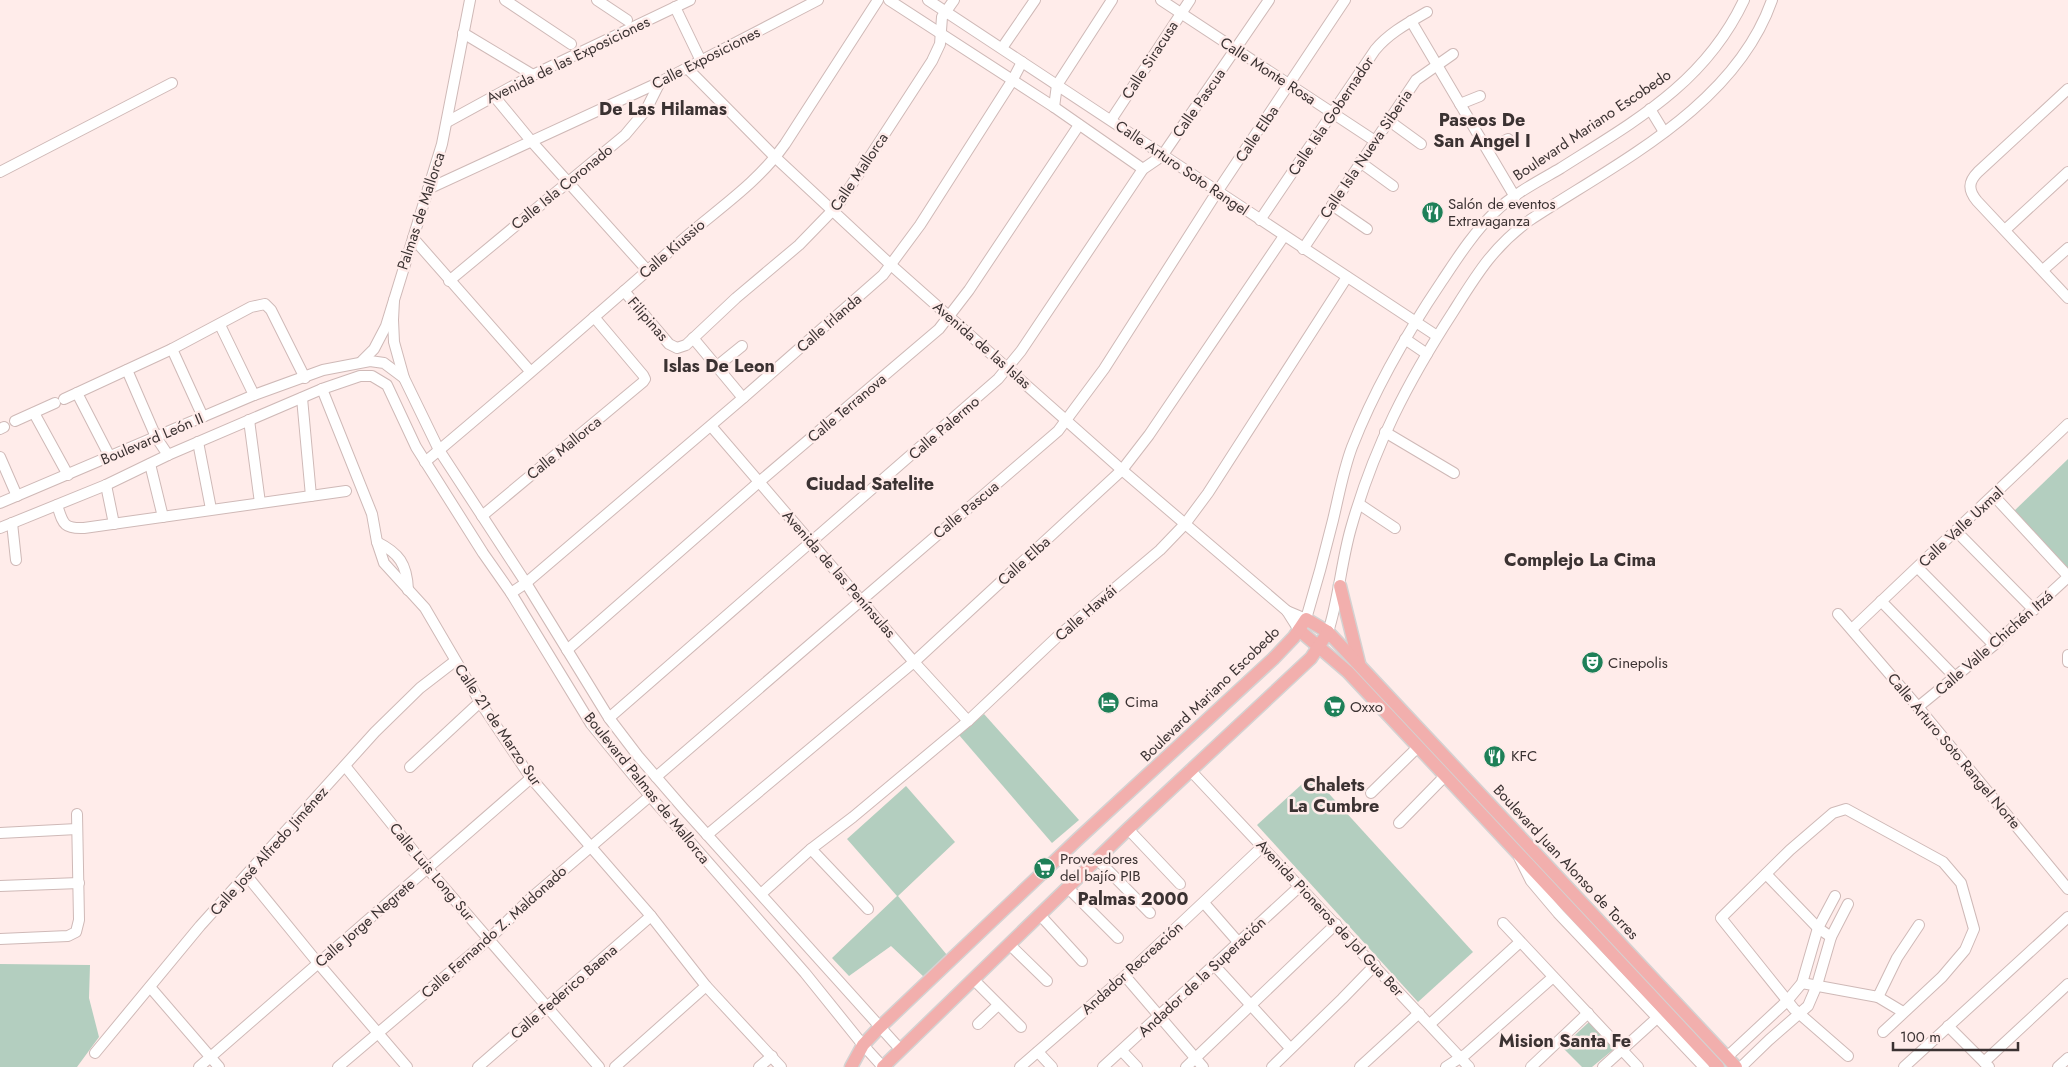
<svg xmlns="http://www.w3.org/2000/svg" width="2068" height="1067" viewBox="0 0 2068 1067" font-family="Jost,sans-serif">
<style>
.green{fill:#b3cebf}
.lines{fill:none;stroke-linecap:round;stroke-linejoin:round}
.minor-casing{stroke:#cfb9b7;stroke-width:12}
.major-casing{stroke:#d4d2d2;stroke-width:15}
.minor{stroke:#fff;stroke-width:10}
.major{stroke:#f2afad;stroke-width:12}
.labels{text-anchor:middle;stroke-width:5;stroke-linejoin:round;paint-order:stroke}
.street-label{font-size:15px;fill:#3b3232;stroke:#ffecea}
.poi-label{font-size:15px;fill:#3b3232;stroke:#ffecea;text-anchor:start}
.quarter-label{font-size:18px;font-weight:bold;fill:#3b3232;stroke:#ffecea}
</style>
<rect width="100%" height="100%" fill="#ffecea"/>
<g class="green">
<polygon points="2068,459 2068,571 2013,512"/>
<polygon points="984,714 1079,820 1052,843 959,735"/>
<polygon points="1312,775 1473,952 1418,1002 1257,825"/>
<polygon points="906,786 955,842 898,896 947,955 924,977 891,946 849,976 832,958 897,896 847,839"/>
<polygon points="0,964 90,965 89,998 99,1037 77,1067 0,1067"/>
<polygon points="1589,1022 1614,1049 1592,1067 1582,1067 1562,1047"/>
</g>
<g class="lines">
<defs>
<g id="minor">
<polyline points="505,0 571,44"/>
<polyline points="597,0 627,20"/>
<polyline points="889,0 1054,107 1143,169"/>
<polyline points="928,0 1437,336"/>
<polyline points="1161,0 1375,141"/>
<polyline points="675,7 701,61"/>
<polyline points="1411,21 1515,197"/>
<polyline points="463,33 533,75"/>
<polyline points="1002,48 1035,0"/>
<polyline points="687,68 776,158 891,265 1122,470 1287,611 1299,630"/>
<path d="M2068,89l-90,83c-10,10 -10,18 -1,29l91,97"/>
<polyline points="494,96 532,142 647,270"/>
<polyline points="1460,104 1480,96"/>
<polyline points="1054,107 1057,85 1112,0"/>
<polyline points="1650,109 1664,132"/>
<polyline points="1111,120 1190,0"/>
<polyline points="1388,120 1421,144"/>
<polyline points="447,122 533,75 690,0"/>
<polyline points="1488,149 1508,139"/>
<polyline points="1360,162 1393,186"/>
<polyline points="0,172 172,83"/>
<polyline points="428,189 660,82 818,0"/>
<polyline points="1332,205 1367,229"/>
<path d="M1260,220l115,-170c14,-17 33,-27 52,-38"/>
<polyline points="2005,230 2068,172"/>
<polyline points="413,238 530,371"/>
<polyline points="1303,249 1416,80 1453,54"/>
<polyline points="2043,270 2068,248"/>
<polyline points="449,281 625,135 646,110 660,82"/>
<polyline points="624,291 669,344 677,348 686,345 736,298 799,245 832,211 841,201 932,61 940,44 942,17 954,0"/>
<polyline points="394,300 393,320 394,342 404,378 439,450 526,583 609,718 638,756 683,808 900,1049"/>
<polyline points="220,325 254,395"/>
<polyline points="693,338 743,398"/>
<polyline points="1405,339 1427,354"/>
<polyline points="172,349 203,417"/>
<polyline points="362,361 374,349 386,326 442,144 470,0"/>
<polyline points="716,367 742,346"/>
<polyline points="127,370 156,437 168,455"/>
<polyline points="322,389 372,514 377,542 384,563 425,608 480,702 531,778 651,916 706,986 781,1067"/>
<polyline points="77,393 110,457"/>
<polyline points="302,398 311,496"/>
<polyline points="64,399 172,349 251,307 265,304 271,310 305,378"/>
<polyline points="34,413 68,475"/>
<polyline points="249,420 260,503"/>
<polyline points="15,421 55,403"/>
<polyline points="711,426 914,662 968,721"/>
<polyline points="0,429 4,427"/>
<polyline points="1385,432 1454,473"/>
<polyline points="198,442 211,509"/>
<polyline points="0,457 17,496"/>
<path d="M425,462c86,-72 171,-146 255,-220 36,-32 77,-58 105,-98l93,-144"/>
<polyline points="150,464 163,517"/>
<polyline points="106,485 114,524"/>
<polyline points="1994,496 2068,576"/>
<polyline points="0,503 254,395 323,370 370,361 384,363 404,378"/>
<polyline points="1359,504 1395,528"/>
<path d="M57,505c6,18 6,24 27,23l262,-37"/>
<polyline points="482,516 643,382 645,379 643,375 594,317"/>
<polyline points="12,523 16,560"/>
<polyline points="0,528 106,485 168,455 322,389 360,376 372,376 387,385 416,447 483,553 511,593 591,724 650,796 805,973 863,1045 883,1067"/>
<polyline points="1956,531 2034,610"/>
<path d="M377,542c22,11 30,22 31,48"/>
<polyline points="1918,568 1994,645"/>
<polyline points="511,593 526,583 743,398 883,275 920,225 1012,81 1022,62"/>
<polyline points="1881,601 1955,677"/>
<path d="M1287,611l19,8c10,-33 19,-66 27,-99 6,-25 10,-49 19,-73 23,-59 55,-114 90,-166 16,-24 32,-49 53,-69 18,-18 44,-31 66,-44 74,-47 144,-85 183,-168"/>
<polyline points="1838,614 1918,707 2068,889"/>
<polyline points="1852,629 2068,424"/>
<path d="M1328,632c11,-34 13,-69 23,-104 23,-81 56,-145 102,-216 24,-38 40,-65 77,-92 88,-58 205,-114 242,-220"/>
<polyline points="567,650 759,482 939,329 969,290 1079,125"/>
<polyline points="2068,655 2068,662"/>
<polyline points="1918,707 1994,645 2068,577"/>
<polyline points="609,718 998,379 1021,351 1139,175 1143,169 1162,156 1269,0"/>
<polyline points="345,766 428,869 599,1067"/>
<polyline points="410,767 480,702"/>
<polyline points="1190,770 1469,1067"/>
<polyline points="656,777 1058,431 1104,369 1217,192 1345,0"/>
<polyline points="1371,793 1417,748"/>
<polyline points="1399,823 1444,777"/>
<polyline points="1128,829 1180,884"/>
<polyline points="0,833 77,829"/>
<polyline points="707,835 914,662 1122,470 1149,435 1284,236"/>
<polyline points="811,849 868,909"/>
<polyline points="1519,857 1531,881 1558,913 1704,1067"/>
<polyline points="1097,859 1150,913"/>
<polyline points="1766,874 1818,928 1831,937"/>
<polyline points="247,876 318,963 407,1067"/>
<polyline points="0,886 79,883"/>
<polyline points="1068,888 1118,938"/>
<polyline points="761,894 811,849 853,817 968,721 1057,637 1160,550 1185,524 1208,493 1347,277"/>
<polyline points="1204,903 1239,943"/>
<polyline points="1040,915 1082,961"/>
<polyline points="1503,923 1638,1067"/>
<polyline points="0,939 68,936 76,932 79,920 77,814"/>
<polyline points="1009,944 1047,981"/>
<polyline points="1215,966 1290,1048"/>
<polyline points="1125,976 1203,1067"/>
<polyline points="973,979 1021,1027"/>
<polyline points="1802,983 1878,997 1897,958 1919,925"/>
<polyline points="150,987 219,1067"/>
<polyline points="1878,997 1903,1012"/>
<polyline points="978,1024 998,1005"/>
<polyline points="1430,1024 1520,942"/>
<polyline points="1948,1026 1989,1067"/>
<polyline points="1122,1051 1137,1067"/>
<polyline points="1038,1052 1052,1067"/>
<polyline points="95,1053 200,926 375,732 420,688 455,661"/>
<polyline points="1848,1056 1794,1009 1721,918 1790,850 1833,813 1846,809 1943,862 1961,883 1974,929 1965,950 1942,977 1883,1032"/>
<polyline points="1727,1057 1787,1001 1802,983 1818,928 1835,896"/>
<polyline points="1984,1062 2068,984"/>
<polyline points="199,1067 531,778"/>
<polyline points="338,1067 489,939 531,898 650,796"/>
<polyline points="478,1067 651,916"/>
<polyline points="615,1067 706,986"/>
<polyline points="759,1067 772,1056"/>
<polyline points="1020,1067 1125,976 1263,846"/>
<polyline points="1103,1067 1300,886"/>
<polyline points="1186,1067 1336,924"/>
<polyline points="1272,1067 1342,999 1375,965"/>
<polyline points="1360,1067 1419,1013"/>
<polyline points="1446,1067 1466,1054 1552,978"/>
<polyline points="1531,1067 1588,1013"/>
<polyline points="1603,1067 1657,1018"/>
<polyline points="1741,1067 1769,1040 1808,1006 1817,985 1831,937 1848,904"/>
<polyline points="1904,1067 2068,917"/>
<polyline points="2058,1067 2068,1058"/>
</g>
<g id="major">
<polyline points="1340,586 1359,663"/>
<polyline points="1299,630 1348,672 1718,1067"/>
<polyline points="851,1067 863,1045 879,1028 1078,839 1273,659 1294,637 1306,619 1328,632 1359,665 1736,1067"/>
<polyline points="883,1067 1128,829 1311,658 1328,632"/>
</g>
</defs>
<use href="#minor" class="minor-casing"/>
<use href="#major" class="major-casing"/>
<use href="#minor" class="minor"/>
<use href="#major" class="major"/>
</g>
<defs>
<symbol id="restaurant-disc" viewBox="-11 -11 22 22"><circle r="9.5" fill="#1e8058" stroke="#ffecea"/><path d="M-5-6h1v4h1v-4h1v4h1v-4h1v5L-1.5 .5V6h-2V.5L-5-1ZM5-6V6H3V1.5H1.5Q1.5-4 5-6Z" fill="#fff"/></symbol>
<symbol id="theatre-disc" viewBox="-11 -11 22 22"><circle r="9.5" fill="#1e8058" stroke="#ffecea"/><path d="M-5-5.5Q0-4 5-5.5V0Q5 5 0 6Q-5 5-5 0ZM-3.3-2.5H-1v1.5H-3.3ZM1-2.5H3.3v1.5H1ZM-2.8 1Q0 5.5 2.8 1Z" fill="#fff"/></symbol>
<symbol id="hotel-disc" viewBox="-11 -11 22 22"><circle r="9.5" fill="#1e8058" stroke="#ffecea"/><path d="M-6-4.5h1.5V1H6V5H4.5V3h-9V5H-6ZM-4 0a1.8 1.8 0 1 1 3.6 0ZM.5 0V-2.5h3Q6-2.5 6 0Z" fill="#fff"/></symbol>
<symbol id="supermarket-disc" viewBox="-11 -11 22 22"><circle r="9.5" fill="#1e8058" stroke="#ffecea"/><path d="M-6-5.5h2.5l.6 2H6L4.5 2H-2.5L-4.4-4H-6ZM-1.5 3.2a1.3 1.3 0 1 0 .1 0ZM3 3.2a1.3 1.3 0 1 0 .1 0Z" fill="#fff"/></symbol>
</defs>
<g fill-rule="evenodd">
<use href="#restaurant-disc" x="1420" y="200" width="25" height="25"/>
<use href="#theatre-disc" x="1580" y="650" width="25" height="25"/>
<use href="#hotel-disc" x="1096" y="690" width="25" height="25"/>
<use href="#supermarket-disc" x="1322" y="694" width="25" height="25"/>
<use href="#restaurant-disc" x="1482" y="744" width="25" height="25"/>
<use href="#supermarket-disc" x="1032" y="856" width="25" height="25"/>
</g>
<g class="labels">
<g class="street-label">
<text transform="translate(706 58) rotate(-27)" y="5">Calle Exposiciones</text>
<text transform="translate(568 60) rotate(-26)" y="5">Avenida de las Exposiciones</text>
<text transform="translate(1150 60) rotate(-57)" y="5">Calle Siracusa</text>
<text transform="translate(1268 71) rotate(33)" y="5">Calle Monte Rosa</text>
<text transform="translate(1199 103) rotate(-55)" y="5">Calle Pascua</text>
<text transform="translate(1331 116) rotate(-56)" y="5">Calle Isla Gobernador</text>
<text transform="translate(1592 125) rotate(-34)" y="5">Boulevard Mariano Escobedo</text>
<text transform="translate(1257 134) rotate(-56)" y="5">Calle Elba</text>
<text transform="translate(1366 154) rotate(-56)" y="5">Calle Isla Nueva Siberia</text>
<text transform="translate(1182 168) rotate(34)" y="5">Calle Arturo Soto Rangel</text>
<text transform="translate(859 172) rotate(-56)" y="5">Calle Mallorca</text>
<text transform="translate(562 187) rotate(-39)" y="5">Calle Isla Coronado</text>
<text transform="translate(421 211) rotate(-72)" y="5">Palmas de Mallorca</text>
<text transform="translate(672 249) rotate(-41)" y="5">Calle Kiussio</text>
<text transform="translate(648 319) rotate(49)" y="5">Filipinas</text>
<text transform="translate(829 323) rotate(-41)" y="5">Calle Irlanda</text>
<text transform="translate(982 345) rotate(41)" y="5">Avenida de las Islas</text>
<text transform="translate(847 408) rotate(-40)" y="5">Calle Terranova</text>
<text transform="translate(944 428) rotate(-41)" y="5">Calle Palermo</text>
<text transform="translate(152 439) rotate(-23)" y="5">Boulevard León II</text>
<text transform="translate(564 448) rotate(-39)" y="5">Calle Mallorca</text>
<text transform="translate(966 510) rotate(-40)" y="5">Calle Pascua</text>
<text transform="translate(1961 527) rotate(-43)" y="5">Calle Valle Uxmal</text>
<text transform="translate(1024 561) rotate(-42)" y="5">Calle Elba</text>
<text transform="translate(839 574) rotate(49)" y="5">Avenida de las Penínsulas</text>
<text transform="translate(1086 613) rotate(-41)" y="5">Calle Hawái</text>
<text transform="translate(1994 643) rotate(-41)" y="5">Calle Valle Chichén Itzá</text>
<text transform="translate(1210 694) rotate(-44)" y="5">Boulevard Mariano Escobedo</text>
<text transform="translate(498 725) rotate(56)" y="5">Calle 21 de Marzo Sur</text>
<text transform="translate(1954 751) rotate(50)" y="5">Calle Arturo Soto Rangel Norte</text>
<text transform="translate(647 788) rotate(51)" y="5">Boulevard Palmas de Mallorca</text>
<text transform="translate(269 851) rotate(-48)" y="5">Calle José Alfredo Jiménez</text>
<text transform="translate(1566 862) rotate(47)" y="5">Boulevard Juan Alonso de Torres</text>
<text transform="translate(432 872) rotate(50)" y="5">Calle Luis Long Sur</text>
<text transform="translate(1330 918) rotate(47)" y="5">Avenida Pioneros de Jol Gua Ber</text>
<text transform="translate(365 923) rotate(-41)" y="5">Calle Jorge Negrete</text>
<text transform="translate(494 932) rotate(-42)" y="5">Calle Fernando Z. Maldonado</text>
<text transform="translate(1132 968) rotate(-42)" y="5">Andador Recreación</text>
<text transform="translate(1202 977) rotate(-43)" y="5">Andador de la Superación</text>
<text transform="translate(564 992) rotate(-41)" y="5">Calle Federico Baena</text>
</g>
<g class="poi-label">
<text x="1448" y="209">Salón de eventos<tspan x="1448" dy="17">Extravaganza</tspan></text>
<text x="1608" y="668">Cinepolis</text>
<text x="1125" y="707">Cima</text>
<text x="1350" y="712">Oxxo</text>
<text x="1511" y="761">KFC</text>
<text x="1060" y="864">Proveedores<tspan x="1060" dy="17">del bajío PIB</tspan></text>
</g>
<g class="quarter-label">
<text x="663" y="115">De Las Hilamas</text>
<text x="1482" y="126">Paseos De<tspan x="1482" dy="21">San Angel I</tspan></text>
<text x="719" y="372">Islas De Leon</text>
<text x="870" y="490">Ciudad Satelite</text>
<text x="1580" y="566">Complejo La Cima</text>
<text x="1334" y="791">Chalets<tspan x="1334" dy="21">La Cumbre</tspan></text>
<text x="1133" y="905">Palmas 2000</text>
<text x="1565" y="1047">Mision Santa Fe</text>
</g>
</g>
<path d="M1893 1042v8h125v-8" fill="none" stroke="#3b3232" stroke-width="2.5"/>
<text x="1900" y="1042" font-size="15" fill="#3b3232" stroke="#ffecea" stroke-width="4" paint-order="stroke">100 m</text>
</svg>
